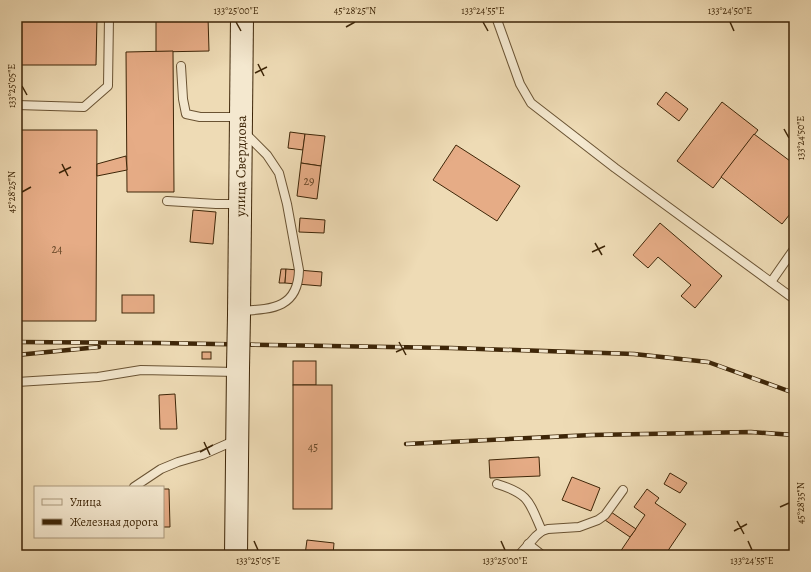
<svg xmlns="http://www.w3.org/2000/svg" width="811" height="572" viewBox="0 0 811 572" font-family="Alegreya,serif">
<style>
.building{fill:#e6ac86;stroke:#3e2608}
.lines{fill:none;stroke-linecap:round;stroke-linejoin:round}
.service-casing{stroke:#6a5333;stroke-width:10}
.secondary-casing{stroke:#3e2608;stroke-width:24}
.service{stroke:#f4e8cf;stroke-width:8}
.secondary{stroke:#f4e8cf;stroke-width:22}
.rail-casing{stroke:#3e2608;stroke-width:4.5}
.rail{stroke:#f4e8cf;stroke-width:3;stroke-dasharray:9;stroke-linecap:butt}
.secondary-bridge-casing{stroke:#3e2608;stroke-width:24;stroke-linecap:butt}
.secondary-bridge{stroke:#f4e8cf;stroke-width:22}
.ticks{fill:none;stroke:#3e2608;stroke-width:1.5}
.labels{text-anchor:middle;stroke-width:4;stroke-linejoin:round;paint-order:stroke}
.number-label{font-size:12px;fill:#684828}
.street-label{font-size:14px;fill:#3e2608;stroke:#f4e8cf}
.neatline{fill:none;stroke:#3e2608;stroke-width:1.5}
.ticks-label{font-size:10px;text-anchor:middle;fill:#3e2608}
</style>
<rect width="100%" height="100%" fill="#eedbb5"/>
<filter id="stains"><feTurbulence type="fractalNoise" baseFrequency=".005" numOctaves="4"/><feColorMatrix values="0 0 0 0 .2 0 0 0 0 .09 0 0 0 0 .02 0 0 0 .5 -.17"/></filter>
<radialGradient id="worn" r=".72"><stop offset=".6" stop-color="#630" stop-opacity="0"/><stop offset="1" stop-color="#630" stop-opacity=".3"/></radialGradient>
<g class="building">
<polygon points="17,17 97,17 96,65 17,65"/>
<polygon points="156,17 208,17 209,51 156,52"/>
<polygon points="173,51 174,192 127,192 126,52"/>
<polygon points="666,92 688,109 679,121 657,104"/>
<polygon points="722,102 758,130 713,188 677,161"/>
<polygon points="17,130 97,130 96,321 17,321"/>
<polygon points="290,132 305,134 303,150 288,148"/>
<polygon points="305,134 325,136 321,166 301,163"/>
<polygon points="754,134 794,164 794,209 782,224 721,177"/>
<polygon points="456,145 520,186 497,221 433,180"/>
<polygon points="126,156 127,170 97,176 97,164"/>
<polygon points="301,163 321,166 317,199 297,196"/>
<polygon points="193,210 216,212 213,244 190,242"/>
<polygon points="300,218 325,220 324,233 299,232"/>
<polygon points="660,223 722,276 695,308 681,296 691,285 658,257 648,268 633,255"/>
<polygon points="281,269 286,269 285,283 279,283"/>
<polygon points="286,269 322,272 321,286 285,283"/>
<rect x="122" y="295" width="32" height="18"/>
<rect x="202" y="352" width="9" height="7"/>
<rect x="293" y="361" width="23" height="24"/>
<rect x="293" y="385" width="39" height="124"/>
<polygon points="175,394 177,429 160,429 159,395"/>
<polygon points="539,457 540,476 490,478 489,460"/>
<polygon points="670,473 687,483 680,493 664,484"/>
<polygon points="572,477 600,488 591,511 562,500"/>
<polygon points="163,489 169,489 170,527 163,527"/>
<polygon points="647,489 659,498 655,503 686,524 665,555 618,555 645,515 634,507"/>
<polygon points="611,512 636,529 630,537 605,520"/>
<polygon points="307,540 334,543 333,555 305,555"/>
</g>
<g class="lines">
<defs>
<g id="service">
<polyline points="496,17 520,84 531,103 615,168 794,299"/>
<polyline points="181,66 183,99 186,114 200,117 240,117"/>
<polyline points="17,105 84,107 108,86 109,17"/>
<polyline points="167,201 216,204 239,204"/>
<polyline points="771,282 794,249"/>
<path d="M240,311c31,-2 58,-2 59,-41l-12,-66 -8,-31 -12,-18 -23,-23"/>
<polyline points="17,382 98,377 141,370 237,372"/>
<path d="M497,484c33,10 32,18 45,47"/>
<polyline points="134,487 161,469 178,462 202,455 236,440"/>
<polyline points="528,544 542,555"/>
<polyline points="519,555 536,536 542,531 548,529 579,527 598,520 605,515 623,490"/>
</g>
<g id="secondary">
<path id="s1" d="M239,315l3,-298"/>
<polyline points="236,555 238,368"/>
</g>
</defs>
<use href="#service" class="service-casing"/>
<use href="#secondary" class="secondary-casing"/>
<use href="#service" class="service"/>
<use href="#secondary" class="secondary"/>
<defs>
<g id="rail">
<polyline points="17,342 159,343 451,348 634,354 708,362 794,393"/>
<polyline points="17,355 99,347"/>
<polyline points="406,444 592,435 751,432 794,435"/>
</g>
</defs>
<use href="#rail" class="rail-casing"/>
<use href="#rail" class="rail"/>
<defs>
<polyline id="secondary-bridge" points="238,368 239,315"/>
</defs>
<use href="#secondary-bridge" class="secondary-bridge-casing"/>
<use href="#secondary-bridge" class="secondary-bridge"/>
</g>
<path class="ticks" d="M236,22l5,9M483,22l5,9M730,22l4,9M346,27l9,-5M258,64l6,12M255,73l12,-6M22,86l5,9M784,129l5,9M62,164l6,12M59,173l12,-6M22,192l9,-5M595,243l7,12M592,252l13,-6M399,342l7,13M396,352l13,-6M204,442l6,13M200,452l13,-7M780,507l9,-4M737,521l7,13M734,531l13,-7M254,541l4,9M501,541l4,9M748,541l4,9"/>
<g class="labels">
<g class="number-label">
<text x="309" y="185">29</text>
<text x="57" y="253">24</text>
<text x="313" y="451">45</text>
</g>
<g class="street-label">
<text dy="5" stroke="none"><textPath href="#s1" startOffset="149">улица Свердлова</textPath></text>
</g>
</g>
<rect width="811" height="572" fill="none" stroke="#eedbb5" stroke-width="44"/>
<rect x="34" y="486" width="130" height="52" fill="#f4e8cf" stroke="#ab9a7f"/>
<rect x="42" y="499" width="20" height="6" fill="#f4e8cf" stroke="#ab9a7f"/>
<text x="70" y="506" font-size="12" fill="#3e2608">Улица</text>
<rect x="42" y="519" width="20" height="6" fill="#3e2608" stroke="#ab9a7f"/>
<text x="70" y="526" font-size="12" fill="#3e2608">Железная дорога</text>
<rect x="22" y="22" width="767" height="528" class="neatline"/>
<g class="ticks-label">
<text x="236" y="14">133°25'00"E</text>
<text x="355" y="14">45°28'25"N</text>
<text x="483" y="14">133°24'55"E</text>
<text x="730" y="14">133°24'50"E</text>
<text transform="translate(11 86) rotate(-90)" y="4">133°25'05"E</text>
<text transform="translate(800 138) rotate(-90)" y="4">133°24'50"E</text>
<text transform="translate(11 192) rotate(-90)" y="4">45°28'25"N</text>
<text transform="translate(800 503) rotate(-90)" y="4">45°28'35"N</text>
<text x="258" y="564">133°25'05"E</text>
<text x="505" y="564">133°25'00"E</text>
<text x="752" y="564">133°24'55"E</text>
</g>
<rect width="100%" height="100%" filter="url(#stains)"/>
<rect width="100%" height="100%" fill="url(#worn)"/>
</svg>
